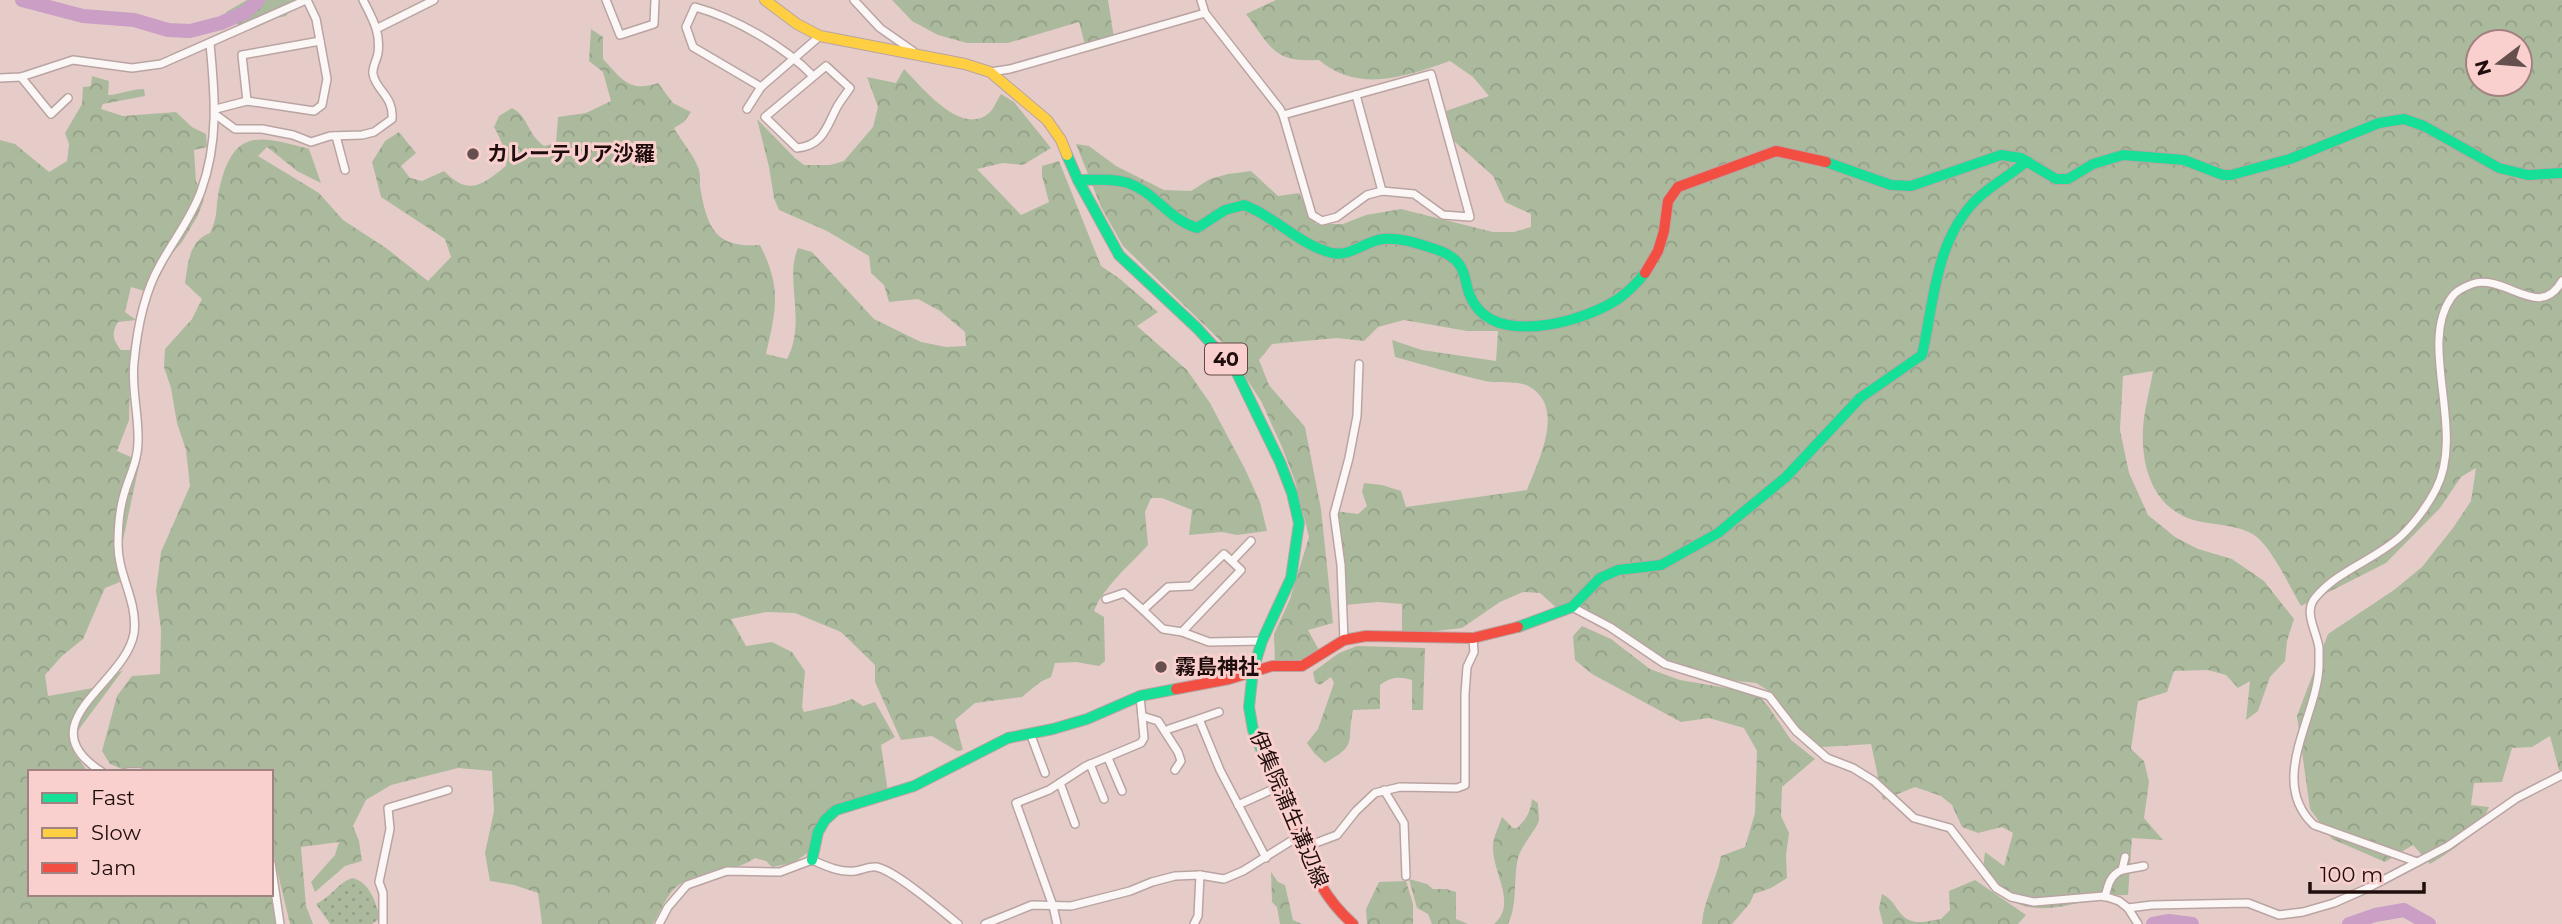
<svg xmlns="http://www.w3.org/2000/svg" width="2562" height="924" viewBox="0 0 2562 924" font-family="Montserrat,'Noto Sans JP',sans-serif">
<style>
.green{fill:url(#green-dots)}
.forest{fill:url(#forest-crowns);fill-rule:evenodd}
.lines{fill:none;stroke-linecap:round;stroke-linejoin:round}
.river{stroke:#ca9ec5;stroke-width:14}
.street-casing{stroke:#b9a4a2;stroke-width:10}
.fast-casing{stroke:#b9a4a2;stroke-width:12}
.slow-casing{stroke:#b9a4a2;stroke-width:12}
.jam-casing{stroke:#b9a4a2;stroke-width:12}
.street{stroke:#fbf7f7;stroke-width:7}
.fast{stroke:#16e098;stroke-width:10}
.slow{stroke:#ffcf43;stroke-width:10}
.jam{stroke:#f24e42;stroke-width:10}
.poi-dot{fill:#65504f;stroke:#f9d0cd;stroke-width:2.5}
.labels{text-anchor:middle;stroke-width:6;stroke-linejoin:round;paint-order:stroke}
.shield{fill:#f9d0cd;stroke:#604847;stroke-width:2}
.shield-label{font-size:19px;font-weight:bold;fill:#1f0e0d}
.poi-label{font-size:21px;font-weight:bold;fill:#1f0e0d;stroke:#f9d0cd;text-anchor:start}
.street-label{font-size:21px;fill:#1f0e0d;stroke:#f9d0cd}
</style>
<defs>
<pattern id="green-dots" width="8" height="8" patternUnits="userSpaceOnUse" patternTransform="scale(1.75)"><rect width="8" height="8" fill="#abba9d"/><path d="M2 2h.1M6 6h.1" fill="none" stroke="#939f86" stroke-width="1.8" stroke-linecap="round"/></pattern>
<pattern id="forest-crowns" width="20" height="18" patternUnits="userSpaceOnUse" patternTransform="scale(1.75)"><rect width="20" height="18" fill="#abba9d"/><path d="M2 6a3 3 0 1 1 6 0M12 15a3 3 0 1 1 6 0" fill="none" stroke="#939f86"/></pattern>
</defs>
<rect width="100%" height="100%" fill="#e6ccc9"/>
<path class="green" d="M352,878c17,3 24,24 28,40l-8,6h-42l-14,-20c14,-6 22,-21 36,-26z"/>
<g class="forest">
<polygon points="247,0 297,0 286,16 238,25 226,12"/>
<polygon points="892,0 1108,0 1115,44 1087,52 1079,22 1008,43 967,43 938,35 912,21"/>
<path d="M1276,0h1286v770h-3l-9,-34 -18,11 -20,1 -10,34 -28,1 -3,22 18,2c-11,26 -35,43 -59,57l-17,-19 -28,17 -53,-23 -22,-30 -13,-93 31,-82 66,-44 28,-23 31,-39 18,-27 5,-33 -15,9 -21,31 -54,55 -85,43c-11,-19 -28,-55 -43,-68 -14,-13 -44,-13 -61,-17 -43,-11 -56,-52 -54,-92 1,-20 7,-39 10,-58l-30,5 -3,54 9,43 19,42 27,22 23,12 34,10 32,22 30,38 -7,22 -2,20 -15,16 -12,34 -12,9 4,-39 -12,7 -12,-13 -18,-5 -34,1 -7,21 -29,9 -7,48 13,12 5,21 -5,36 19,22 -31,-2 -4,57c-35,-1 -69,20 -104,11 -14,-4 -30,-18 -42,-27l3,-27 19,14 9,-33 -11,-6 -24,6 -16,-6 -10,-22 -11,-9 -26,-9 -32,13 -12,-56 -63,4 -24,-28 -15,-29 -13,-8 -62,-7 -59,-29 -41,-34 -36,-4 -18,-16 -17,-1 -23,10 -38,26 -60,7v-31l-24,-2 -33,3 -10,-94 23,3 9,-8 -5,-14 2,-9 18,2 19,6 5,16 121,-17c11,-29 40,-84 1,-104 -11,-6 -30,-2 -43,-5 -30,-7 -60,-16 -90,-24l-3,-17 30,10 74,11 2,-30h-31l-63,-11 -26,7 -14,14 -27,-3 -65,6 -13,16 10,25 36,42 16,82 12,114 -25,7 13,24 -21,14 -25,-4 -1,-30 16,-35 19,-62 -14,-56 -13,-34 -21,-46 -37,-57 -101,-98 -22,-39 -25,-63 13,2 27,20 48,24 27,1 19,-12 18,-5 23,-3 27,25 21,-3 17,31h27l23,-9 35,-6 92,23h21l17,-5v-13l-26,-12 -12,-26 -49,-44 2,-21 43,-15 -16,-19 -23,-16c-43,15 -91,33 -131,-1 -46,3 -47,-12 -73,-46zM2478,42h42v42h-42z"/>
<path d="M591,29l12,8v22c19,20 26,34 55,24l15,20 18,9 -7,10 -10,6c7,13 21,28 25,42 2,7 0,15 2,22 7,39 17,56 59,53 22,43 16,65 6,109l21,5c20,-38 -3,-80 11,-111l14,4 62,67 47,23 25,5 20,-1 -1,-14 -25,-21 -22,-12 -29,3 -5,-17 -13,-12 -2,-17 -42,-25 -48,-21 -5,-12 -5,-31 -12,-48 38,39 9,7h26l14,-4 29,-34 5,-20 -11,-30 29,6 8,-14c18,18 57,68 85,44 5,-4 8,-13 12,-19l13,8 37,46 -28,17 -20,-2 -26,6 44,46 28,-13 -7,-26v-10l17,-5 42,105 19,13 38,33 -21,14 50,44 23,33 35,66 15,33 7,29 -30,4 -15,-3 -33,3 3,-25 -30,-12h-11l-6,14 3,33c-18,20 -44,41 -54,66l10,6 1,44 -6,5 -23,-4 -21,1 -4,14 -11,5 -18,15 -47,6 -20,17 8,30 -6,1 -25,-15 -31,4 -26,-58v-17l-34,-33 -46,-19 -29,-1 -35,7 15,27 26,-4 20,10 13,19 -3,36 2,5 31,-7 17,-6 11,7 12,-4 20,35 -14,8 7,47 -50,23 -16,12 -10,23 -19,13 -21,4 -6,-6 -11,-3c-23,17 -60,10 -82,32 -8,9 -14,24 -20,34h-111l-4,-31 -24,-8 -24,-4 -5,-28 9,-42 -2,-40 -34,-3 -67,17 -25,15 -13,26 6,15 3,20 -17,5 -30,26 -4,-10 24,-27 4,-13 -38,5 5,59 7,18h-23l-19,-79v-73h-142l-19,-8 -8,-13 15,-55 15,-20 28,-2 1,-44 -5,-39 5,-39 29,-66 -4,-36 -9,-27 -6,-35 -7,-21 1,-18 27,-30 10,-20 -17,-16c3,-20 4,-42 25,-50 9,-19 5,-24 9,-43 14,-62 39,-55 90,-41l12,34 -24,-12 -30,-24 -9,9 61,37 24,27 43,28 42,33 23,-24 -6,-18 -64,-42 -9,-35 13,-21 14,-9 17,21 -15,13 9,12 12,3 22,-10c25,25 37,15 62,-5 1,-14 -5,-26 -12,-39l5,-11 13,-8c17,9 15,26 32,38l12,-3 2,-26 28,-4 25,-12 -8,-29 -14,-11z"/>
<path d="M92,76l17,5 -1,14c12,0 21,-6 36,-6l1,7 -42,8 -2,5 22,7 53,-4 16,15 14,7 1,13 -13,3 2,31 8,19 -7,17 -15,25 -12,14 -19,37 -20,-6 -6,25 11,8 -18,2c-7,11 -5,18 3,28h10l-2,70 -12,31 23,10 -23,107 3,14 -15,6 -22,51 -21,17 -17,19 3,21 45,-8 30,-18 -46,62 -3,21 14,19h-58v122h241v-20l11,50h-282v-784l15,4 34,28 18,-11 2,-17 -4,-11 17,-29 1,-17 8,-1z"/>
<path d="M1582,626l29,13 39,30 30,11 76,13 12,13 23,34 24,19 -33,28 -1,29 8,17 -3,22 1,23 -16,10 -17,6 -4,9 -18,21h-30c1,-23 15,-45 19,-68l24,-9 10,-34 2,-62 -13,-23 -35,-10 -28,4 -89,-48 -17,-14 -2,-24z"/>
<path d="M1357,646l68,2 -2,62h-11v-30c-14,-4 -21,-3 -32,5v24l-27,1c-7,33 6,34 -28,53l-11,-10 -7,-10 11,-14 16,-46 -3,-6 -11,8 -5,-3 -2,-10 26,-19z"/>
<path d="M1532,799l6,4c0,5 1,11 1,17 -2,9 -17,24 -21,38 -5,22 0,46 -10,66h-14c23,-20 0,-49 -1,-74 -1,-12 6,-23 9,-33l11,11h4c9,-8 14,-17 15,-29z"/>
<polygon points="1271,872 1278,882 1285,885 1293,920 1302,924 1280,924 1277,907 1272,902"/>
<polygon points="1409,879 1427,884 1433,889 1446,889 1456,892 1456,919 1468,924 1432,924 1428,914 1417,908"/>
<path d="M1975,880l51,35 -8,9h-135l-4,-16 3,-14c15,7 15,23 30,27 8,3 21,-1 29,-2l9,-9 -1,-19z"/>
<polygon points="1406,881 1413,904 1413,924 1367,924 1366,909 1379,882"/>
</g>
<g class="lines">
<g class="river">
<polyline points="22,0 83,16 134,20 168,30 190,31 221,23 246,12 258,0"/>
<polyline points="2153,924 2169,921 2192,924"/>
<polyline points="2349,924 2375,915 2404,910 2429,924"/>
</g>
<defs>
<g id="street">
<polyline points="606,0 620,35 654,24 655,0"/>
<polyline points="854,0 880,28 913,51"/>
<polyline points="1201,0 1205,13 1280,109 1283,115"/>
<polyline points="378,28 434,0"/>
<path d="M826,66l24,22c-4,6 -9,12 -13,19 -10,19 -14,39 -40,41l-32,-31z"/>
<polyline points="990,72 1010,69 1205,13"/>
<polygon points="1431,74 1470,217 1443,215 1414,194 1382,191 1367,195 1337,217 1322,221 1312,215 1283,115"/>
<polyline points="21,77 51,114 68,98"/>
<polyline points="0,78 21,77 73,60 132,68 161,64 306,0"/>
<path d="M761,87l-68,-40 -7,-20 9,-20c40,11 89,39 118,69"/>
<polyline points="1356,95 1382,191"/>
<polyline points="247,101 242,55 320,41"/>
<polyline points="216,109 247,101 314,111 322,105 327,79 316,19 307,0"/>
<polyline points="747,109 761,87 820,36"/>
<path d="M216,115l19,14h27l31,6 18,7 19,-6 32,-1 12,-3 18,-13c2,-23 -16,-28 -19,-45 -1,-7 4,-14 5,-21 3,-21 -6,-35 -15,-53"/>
<polyline points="336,136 345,170"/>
<polyline points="1232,561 1251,541"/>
<polyline points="1106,599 1124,593 1143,610"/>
<polyline points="1572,607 1610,627 1665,664 1769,696 1796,731 1827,758 1853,768 1874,781 1914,818 1950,828 1996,888 2011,897 2034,902 2104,896 2119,901 2128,908 2138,924"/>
<polyline points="1182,632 1163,629 1143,610 1168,587 1191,586 1224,554 1241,570 1182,632 1209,642 1262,641"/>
<polyline points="1344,640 1341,565 1334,514 1349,458 1357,416 1359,364"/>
<polyline points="1142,716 1158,721 1178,752 1181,761 1175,770"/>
<polyline points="1199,719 1219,712"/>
<polyline points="1169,729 1199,719 1220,770 1266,858"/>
<polyline points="1030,733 1045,773"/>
<polyline points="1108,758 1122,791"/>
<polyline points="1090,764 1104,799"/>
<path d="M102,772c-77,-49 24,-88 32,-139 4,-32 -16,-57 -16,-88 0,-16 1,-32 5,-47 5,-20 15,-36 15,-56 1,-27 -7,-54 -4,-80 3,-32 10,-69 26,-97 13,-24 32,-48 41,-74 18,-49 14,-96 9,-147"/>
<polyline points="128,772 140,772"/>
<polyline points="1060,783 1075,824"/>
<polyline points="1384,790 1404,823 1406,876"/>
<polyline points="1238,805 1278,787"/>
<polyline points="1305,847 1337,835 1356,811 1375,793 1400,787 1457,788 1465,785 1465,694 1467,667 1474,652 1473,638"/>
<path d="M2417,862l-103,-37c-48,-45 5,-110 5,-161 0,-5 0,-11 0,-16 -2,-16 -16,-36 -4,-50 23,-28 60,-38 86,-62 13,-12 27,-31 35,-47 30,-58 -18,-144 15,-191 4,-7 13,-11 21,-14 34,-11 67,38 90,-3"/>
<polyline points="271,863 280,924"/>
<polyline points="2122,870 2144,866"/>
<path d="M2105,897c3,-12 5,-22 17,-27l3,-13"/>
<polyline points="2128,908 2152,905 2248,903 2279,915 2303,912 2334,903 2368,888 2448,846 2517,798 2562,775"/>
<polyline points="383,924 383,893 379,882 390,829 388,808 448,790"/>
<path d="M659,924l9,-17 19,-22 40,-14 53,1 32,-12c14,6 28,13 43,11 7,-1 15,-5 21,-4 19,3 66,44 82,57"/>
<polyline points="985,924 1032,905 1071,906 1130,891 1152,882 1175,876 1200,875 1224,879 1243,871 1299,836"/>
<polyline points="1057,924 1053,906 1016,803 1049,790 1086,766 1141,743 1144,738 1140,696"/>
<polyline points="1194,924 1198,916 1200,875"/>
</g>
<g id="fast">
<polyline points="1067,155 1078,180 1119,255 1197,328 1236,371 1280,462 1292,493 1299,523 1291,578 1262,641 1253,670 1249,707 1253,730 1292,821"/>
<polyline points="1826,162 1891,185 1911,186 2001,155 2021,158 2056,179 2068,179 2093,164 2123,155 2184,160 2223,175 2231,175 2290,159 2379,123 2404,119 2424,126 2499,168 2528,175 2562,173"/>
<path d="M1078,180c16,0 34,-2 50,3 27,9 40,36 69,45l28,-18 19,-5c31,11 55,40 88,48 19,4 33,-12 51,-14 17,-2 36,5 52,10 42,14 22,37 44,61 29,33 108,10 139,-11 10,-7 19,-16 27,-26"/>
<path d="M1518,627l54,-20 28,-29 18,-8 43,-5 57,-32 68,-56 74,-79 62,-43c12,-53 13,-114 54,-155 15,-15 35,-25 51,-39"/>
<polyline points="812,860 818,832 825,820 836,810 914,786 1008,738 1053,729 1087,719 1140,696 1176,689"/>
</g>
<polyline id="slow" points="765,0 797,24 820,36 965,64 990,72 1047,120 1061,140 1067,155"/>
<g id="jam">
<polyline points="1645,273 1658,251 1664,231 1668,201 1678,187 1776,151 1826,162"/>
<polyline points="1176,689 1229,679 1272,666 1302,666 1344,640 1366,636 1473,638 1518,627"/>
<path d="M1292,821c18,41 26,72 61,103"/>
</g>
</defs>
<use href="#street" class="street-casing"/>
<use href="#fast" class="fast-casing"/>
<use href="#slow" class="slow-casing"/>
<use href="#jam" class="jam-casing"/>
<use href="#street" class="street"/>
<use href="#fast" class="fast"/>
<use href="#slow" class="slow"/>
<use href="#jam" class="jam"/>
</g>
<g class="poi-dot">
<circle cx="473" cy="154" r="7"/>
<circle cx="1161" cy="667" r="7"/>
</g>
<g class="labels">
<rect class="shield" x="1205" y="343.5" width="42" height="31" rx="5"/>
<g class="shield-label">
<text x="1226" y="366">40</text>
</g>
<g class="poi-label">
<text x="487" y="161">カレーテリア沙羅</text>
<text x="1175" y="674">霧島神社</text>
</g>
<g class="street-label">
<text transform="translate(1289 809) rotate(67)" y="7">伊集院蒲生溝辺線</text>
</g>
</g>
<rect x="28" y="770" width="245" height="126" fill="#f9d0cd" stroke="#a28280" stroke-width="2"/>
<rect x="42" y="793" width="35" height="10" fill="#16e098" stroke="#a28280" stroke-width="2"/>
<text x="91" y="805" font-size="21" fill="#1f0e0d">Fast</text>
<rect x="42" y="828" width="35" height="10" fill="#ffcf43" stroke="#a28280" stroke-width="2"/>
<text x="91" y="840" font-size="21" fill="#1f0e0d">Slow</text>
<rect x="42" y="863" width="35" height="10" fill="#f24e42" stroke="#a28280" stroke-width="2"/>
<text x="91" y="875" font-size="21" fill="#1f0e0d">Jam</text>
<g transform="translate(2499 63) rotate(254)"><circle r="33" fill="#f9d0cd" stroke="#a28280" stroke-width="2"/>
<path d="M0-5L12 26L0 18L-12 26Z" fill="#65504f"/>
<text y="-10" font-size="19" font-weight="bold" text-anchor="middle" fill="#1f0e0d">N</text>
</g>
<path d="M2310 882v10h114v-10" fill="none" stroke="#1f0e0d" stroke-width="3.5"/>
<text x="2320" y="882" font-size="21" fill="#1f0e0d" stroke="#f9d0cd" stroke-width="5" paint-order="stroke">100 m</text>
</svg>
